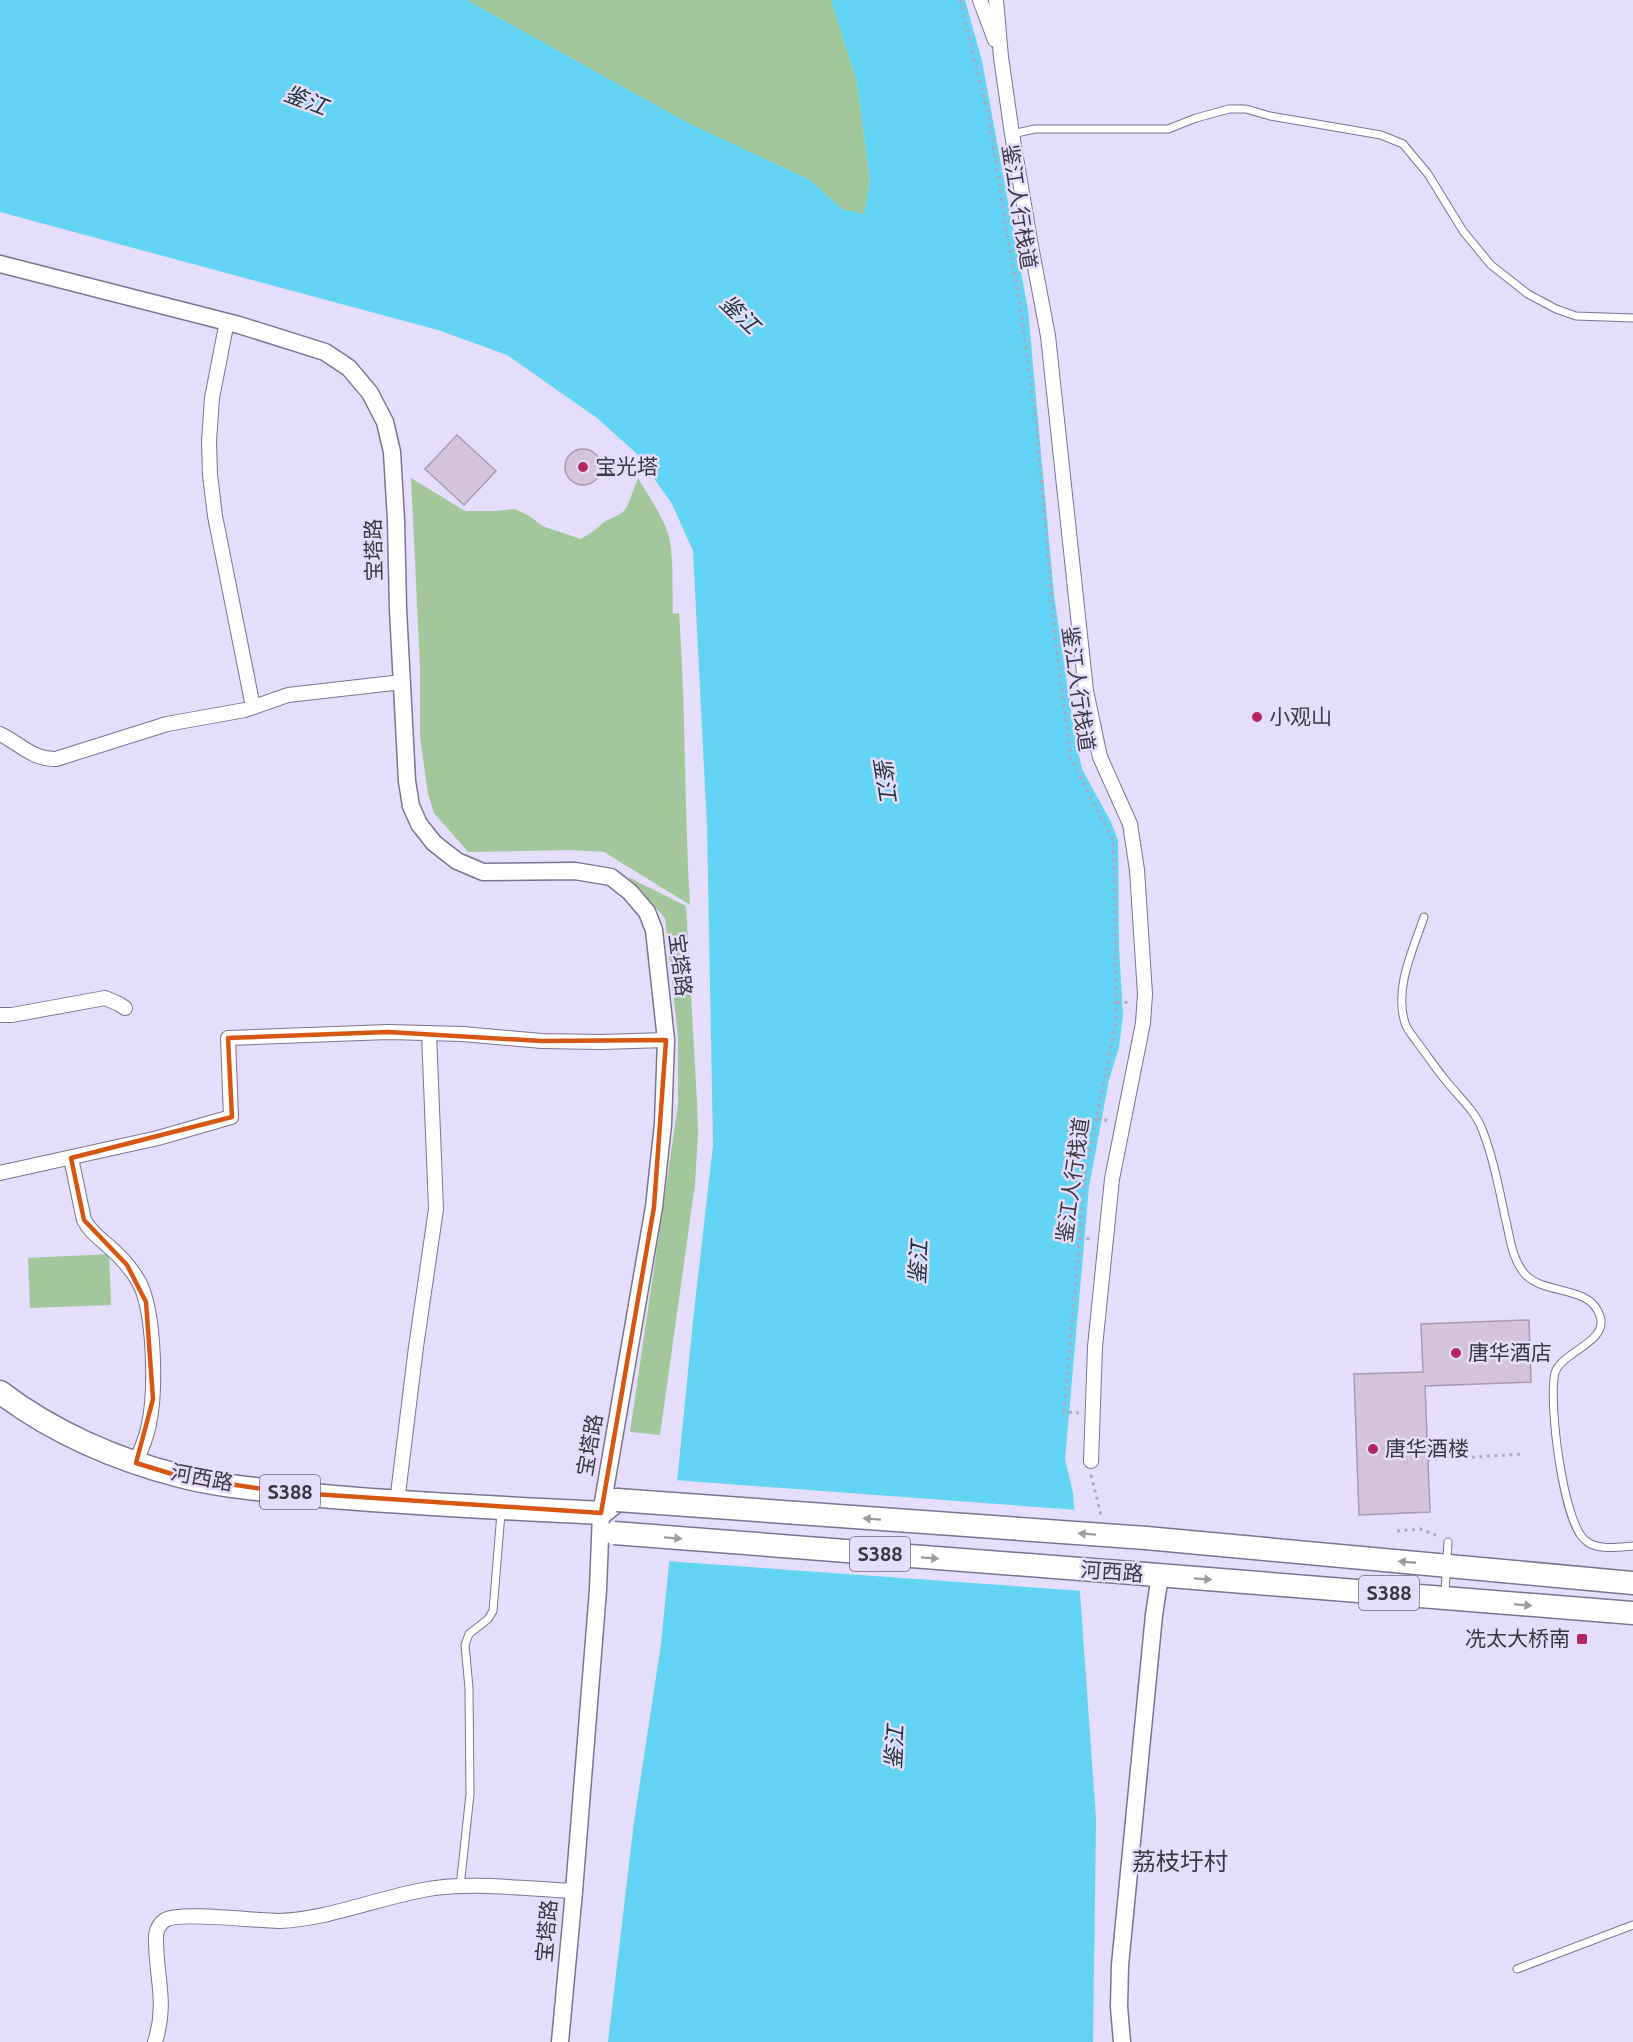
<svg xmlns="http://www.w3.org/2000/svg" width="1633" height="2042" viewBox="0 0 1633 2042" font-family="Ubuntu,'Noto Sans SC',sans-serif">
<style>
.green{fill:#a2c79a}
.water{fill:#63d4f4}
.pier{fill:#e4ddfb}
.building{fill:#d5c3de;stroke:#a998b1;stroke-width:1.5}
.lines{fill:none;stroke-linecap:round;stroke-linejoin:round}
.service-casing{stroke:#7b748f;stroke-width:9}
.minor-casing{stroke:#7b748f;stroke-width:16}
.tertiary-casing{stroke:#7b748f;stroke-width:19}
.primary-casing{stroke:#7b748f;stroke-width:25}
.path{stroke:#ada7bf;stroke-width:3;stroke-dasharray:3 4.5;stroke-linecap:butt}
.service{stroke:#fff;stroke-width:7}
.minor{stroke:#fff;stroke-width:14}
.tertiary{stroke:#fff;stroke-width:16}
.primary{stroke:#fff;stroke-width:22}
.primary-bridge-casing{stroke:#7b748f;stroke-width:25;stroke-linecap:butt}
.primary-bridge{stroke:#fff;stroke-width:22}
.oneway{fill:#9c9ba0}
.marked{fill:none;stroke:#d75611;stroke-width:4.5;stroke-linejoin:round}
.poi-dot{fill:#b22762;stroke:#e4ddfb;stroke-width:2}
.labels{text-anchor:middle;stroke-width:5;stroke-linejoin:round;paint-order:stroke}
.shield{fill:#e4ddfb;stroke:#6d697a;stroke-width:1.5}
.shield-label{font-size:20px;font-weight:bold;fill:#3a3742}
.street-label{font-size:21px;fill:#3a3742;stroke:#e4ddfb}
.poi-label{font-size:21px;fill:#3a3742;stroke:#e4ddfb;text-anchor:start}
.water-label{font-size:22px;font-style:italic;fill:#1c3036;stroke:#e4ddfb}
.quarter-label{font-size:24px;fill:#3a3742;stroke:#e4ddfb}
</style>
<rect width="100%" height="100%" fill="#e4ddfb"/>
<g class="green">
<polygon points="467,0 831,0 857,83 870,181 864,214 842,209 810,180 686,122"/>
<path d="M411,478l54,33h31l19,-2 16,8 11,9 39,13 14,-9 9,-8 18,-9 5,-6 11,-29c11,19 25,38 31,59 5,21 3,55 4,77l6,-1c7,97 5,195 11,292l-86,-53 -33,-2 -103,2 -34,-39 -6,-19 -8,-57v-70z"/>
<polygon points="628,877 686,906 697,1102 698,1133 695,1184 660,1435 630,1432 678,1105 678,1036 665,918"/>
<polygon points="109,1254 111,1305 30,1308 28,1258"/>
</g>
<polygon class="water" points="0,0 467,0 686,122 810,180 842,209 864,214 870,181 857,83 831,0 965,0 982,61 1028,310 1054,595 1076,744 1082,769 1111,822 1118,840 1119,947 1123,1015 1119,1047 1109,1080 1089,1187 1065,1459 1073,1493 1096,1819 1093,2042 608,2042 634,1822 661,1644 693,1321 713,1145 707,827 693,551 672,504 636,453 597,418 507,355 438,330 0,212"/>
<polygon class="pier" points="674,1480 1077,1510 1083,1591 666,1561"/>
<g class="building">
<polygon points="457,435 496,471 464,505 425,469"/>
<circle cx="583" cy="467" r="18"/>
<polygon points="1529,1320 1531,1382 1425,1386 1430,1512 1359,1515 1354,1374 1423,1372 1421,1324"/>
</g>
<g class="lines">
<defs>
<g id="service">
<polyline points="1012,134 1035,129 1168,129 1196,118 1229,109 1246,109 1270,116 1381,135 1403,144 1428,174 1463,231 1491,265 1528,294 1556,309 1576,316 1633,318"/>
<path d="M1424,917c-11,33 -30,71 -19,106 2,7 8,13 12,19 10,13 19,27 30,40 12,15 28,29 35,47 11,28 17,59 23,88 5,19 6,40 19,56 19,23 66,11 76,43 9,26 -39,36 -45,57 -7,28 8,149 30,167 11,11 34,7 48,6"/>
<polyline points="1445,1593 1448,1542"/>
<polyline points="460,1887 470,1794 469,1688 465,1645 469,1634 488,1619 493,1611 501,1513"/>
<polyline points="1517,1969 1633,1925"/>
</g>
<g id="minor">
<polyline points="980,0 995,40"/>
<polyline points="996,0 1001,57 1012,134 1031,246 1048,336 1086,691 1100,757 1130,824 1137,870 1145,994 1143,1023 1112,1179 1095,1347 1091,1461"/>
<polyline points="227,321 212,398 209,441 210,475 215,516 253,707"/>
<path d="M0,734c19,9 33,26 56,25l111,-35 78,-14 43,-15 114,-13"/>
<polyline points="0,1015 12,1015 105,998 119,1004 125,1008"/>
<path d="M71,1158l13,62c6,11 13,16 22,24 12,10 25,24 33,38 16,30 17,109 10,142 -2,13 -9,27 -13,39"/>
<polyline points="0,1173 158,1138 231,1117 228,1038 388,1032 463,1034 542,1041 601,1042 666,1040"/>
<polyline points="397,1502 416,1347 436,1209 429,1033"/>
<path d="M155,2042c13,-40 0,-67 1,-107 1,-6 3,-11 9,-15 14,-9 92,1 114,1 49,-2 96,-22 144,-31 45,-9 104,-1 151,1"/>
</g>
<g id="tertiary">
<polyline points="0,264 239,325 325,352 349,368 370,393 385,422 392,452 396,520 398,609 407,781 411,806 419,824 434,843 457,861 483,872 575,871 611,877 630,892 647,912 654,930 666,1040 663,1124 654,1207 601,1513 598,1590 574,1891 560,2042"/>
<polyline points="1122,2042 1119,2007 1120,1965 1154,1615 1160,1575"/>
</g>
<g id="primary">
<path d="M0,1392c52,40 117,68 180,84 42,11 88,14 131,19 96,9 193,13 290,18l16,-13"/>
<polyline points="1146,1538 1633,1583"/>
<polyline points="1145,1574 1633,1613"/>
</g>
</defs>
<use href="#service" class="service-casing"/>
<use href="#minor" class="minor-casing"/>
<use href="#tertiary" class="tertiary-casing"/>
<use href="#primary" class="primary-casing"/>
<g class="path">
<polyline points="960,0 989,119 1006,229 1018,292 1037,430 1055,638 1071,759 1110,835 1113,842 1114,856 1116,1022 1085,1175 1064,1412 1079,1413"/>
<polyline points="1117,1003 1130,1002"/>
<polyline points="1097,1118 1109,1121"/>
<polyline points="1079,1238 1092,1239"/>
<polyline points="1427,1460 1523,1454"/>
<polyline points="1091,1475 1101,1515"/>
<polyline points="1397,1531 1420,1529 1438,1536"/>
</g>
<use href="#service" class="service"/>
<use href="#minor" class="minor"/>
<use href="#tertiary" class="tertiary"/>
<use href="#primary" class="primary"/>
<defs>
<g id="primary-bridge">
<polyline points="617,1500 1146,1538"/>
<polyline points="614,1533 1145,1574"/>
</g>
</defs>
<use href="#primary-bridge" class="primary-bridge-casing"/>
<use href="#primary-bridge" class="primary-bridge"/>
</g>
<defs><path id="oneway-solid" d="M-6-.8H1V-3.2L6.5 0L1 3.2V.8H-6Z" transform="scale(1.5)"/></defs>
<g class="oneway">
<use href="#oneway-solid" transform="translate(872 1519) rotate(-176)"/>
<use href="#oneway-solid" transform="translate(1087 1534) rotate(-176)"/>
<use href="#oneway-solid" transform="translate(673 1538) rotate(4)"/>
<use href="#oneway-solid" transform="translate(930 1558) rotate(4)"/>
<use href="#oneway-solid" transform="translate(1407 1562) rotate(-175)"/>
<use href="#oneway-solid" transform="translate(1203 1579) rotate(4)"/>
<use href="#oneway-solid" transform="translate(1523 1605) rotate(5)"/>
</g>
<path class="marked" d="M388,1032l154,9 124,-1 -12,167 -53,306 -318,-21 -101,-15 -46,-14 17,-64 -7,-97 -19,-37 -43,-45 -13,-62 161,-41 -4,-79z"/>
<g class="poi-dot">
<circle cx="583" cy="467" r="6"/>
<circle cx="1257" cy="717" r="6"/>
<circle cx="1456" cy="1353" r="6"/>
<circle cx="1373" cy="1449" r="6"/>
<rect x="1576" y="1633" width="12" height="12" rx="3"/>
</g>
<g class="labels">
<g class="shield">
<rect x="260" y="1475" width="60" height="34" rx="4.5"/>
<rect x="850" y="1537" width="60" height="34" rx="4.5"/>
<rect x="1359" y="1576" width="60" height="34" rx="4.5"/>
</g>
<g class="shield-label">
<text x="290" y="1499">S388</text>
<text x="880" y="1561">S388</text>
<text x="1389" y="1600">S388</text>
</g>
<g class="street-label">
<text transform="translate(1019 207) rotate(81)" y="7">鉴江人行栈道</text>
<text transform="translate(374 550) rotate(-91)" y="7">宝塔路</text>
<text transform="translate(1078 689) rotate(82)" y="7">鉴江人行栈道</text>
<text transform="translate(680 965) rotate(83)" y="7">宝塔路</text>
<text transform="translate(1073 1180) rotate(-82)" y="7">鉴江人行栈道</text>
<text transform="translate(590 1445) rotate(-80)" y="7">宝塔路</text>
<text transform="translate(202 1478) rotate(11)" y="7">河西路</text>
<text transform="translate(1112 1572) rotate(4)" y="7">河西路</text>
<text transform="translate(547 1931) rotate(-85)" y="7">宝塔路</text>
</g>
<g class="poi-label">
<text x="595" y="474">宝光塔</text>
<text x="1269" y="724">小观山</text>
<text x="1468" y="1360">唐华酒店</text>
<text x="1385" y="1456">唐华酒楼</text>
<text x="1570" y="1646" text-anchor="end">冼太大桥南</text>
</g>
<g class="water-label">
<text transform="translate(306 100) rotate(21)" y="8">鉴江</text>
<text transform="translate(740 314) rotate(44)" y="8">鉴江</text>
<text transform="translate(885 779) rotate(81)" y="8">鉴江</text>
<text transform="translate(918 1262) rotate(-87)" y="8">鉴江</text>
<text transform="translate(894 1747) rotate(-87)" y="8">鉴江</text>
</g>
<g class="quarter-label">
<text x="1180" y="1870">荔枝圩村</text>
</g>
</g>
</svg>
